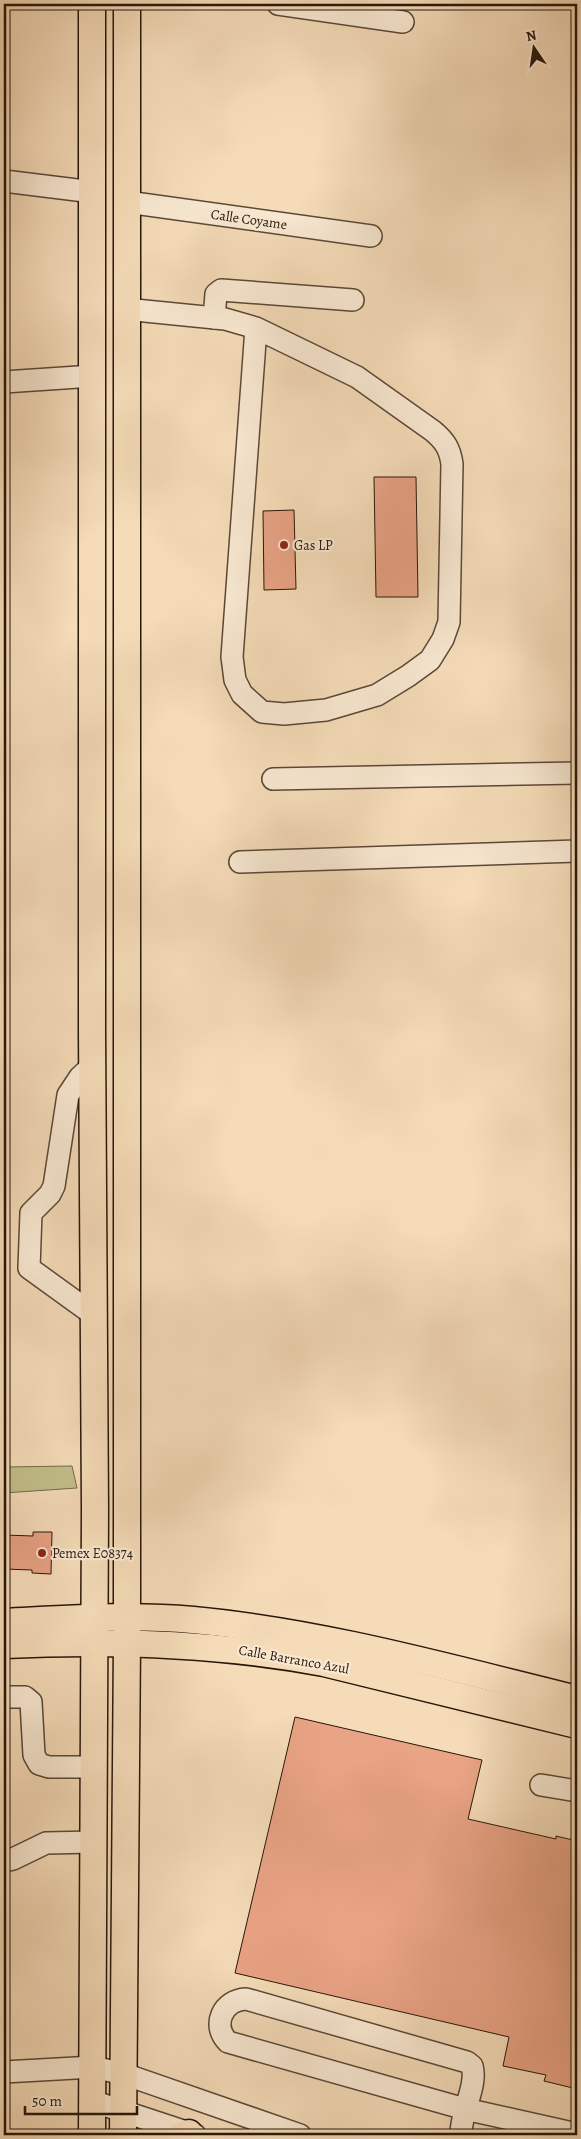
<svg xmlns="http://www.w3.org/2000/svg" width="581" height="2139" viewBox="0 0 581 2139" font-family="Alegreya,serif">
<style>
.green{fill:#c2be8a;stroke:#746a4a}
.building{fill:#e9a385;stroke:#27170a}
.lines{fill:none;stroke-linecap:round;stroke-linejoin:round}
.minor-casing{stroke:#5a4836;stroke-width:24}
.major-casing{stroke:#27170a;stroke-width:29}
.minor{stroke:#f8e8d1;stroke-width:21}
.major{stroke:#f5dbb8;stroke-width:26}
.poi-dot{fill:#8f2418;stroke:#f8e8d1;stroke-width:2}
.labels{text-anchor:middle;stroke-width:4.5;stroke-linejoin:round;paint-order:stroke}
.street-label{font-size:14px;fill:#27170a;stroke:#f8e8d1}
.poi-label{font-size:14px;fill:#27170a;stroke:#f8e8d1;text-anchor:start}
</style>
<rect width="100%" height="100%" fill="#f5dbb8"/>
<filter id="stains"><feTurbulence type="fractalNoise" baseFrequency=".004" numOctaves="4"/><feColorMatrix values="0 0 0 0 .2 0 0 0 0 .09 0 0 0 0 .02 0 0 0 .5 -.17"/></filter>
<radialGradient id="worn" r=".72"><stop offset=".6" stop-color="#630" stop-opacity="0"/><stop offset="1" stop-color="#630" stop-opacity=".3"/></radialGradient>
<polygon class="green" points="72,1466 77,1488 4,1493 4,1467"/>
<g class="building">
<polygon points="374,477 416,477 418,597 376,597"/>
<polygon points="294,510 296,589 264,590 263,511"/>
<polygon points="33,1532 52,1532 51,1574 32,1573 32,1570 4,1569 4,1535 33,1536"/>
<polygon points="295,1717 482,1760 468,1819 556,1839 556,1836 577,1841 577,2089 544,2081 546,2075 503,2066 509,2037 235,1973"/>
</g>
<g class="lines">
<defs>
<g id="minor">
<polyline points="278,4 403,22"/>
<polyline points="4,181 93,192"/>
<polyline points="127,202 371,236"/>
<path d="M125,309l100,10 31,9 101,49 76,54c12,10 17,18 19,33l-3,158 -6,17 -13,21 -22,16 -31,19 -51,15 -42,4 -22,-2 -20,-18 -7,-14 -3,-23 24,-329"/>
<polyline points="214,318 216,294 221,290 353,300"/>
<polyline points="4,382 93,376"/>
<polyline points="273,779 577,773"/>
<polyline points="240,862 577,851"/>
<polyline points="92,1066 80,1077 68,1095 54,1186 50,1194 31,1213 29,1268 94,1315"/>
<polyline points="4,1697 25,1697 31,1702 34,1755 39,1764 49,1767 94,1767"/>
<polyline points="541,1785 577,1791"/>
<polyline points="4,1861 13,1859 46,1843 94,1842"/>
<polyline points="4,2072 93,2067 124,2074 300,2135"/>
<polyline points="92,2101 195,2135"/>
<path d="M461,2135c-1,-21 17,-50 11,-69l-5,-4 -221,-63c-23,1 -35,26 -18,43l237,67 112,25"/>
</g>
<g id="major">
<polyline points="92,4 92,1030 95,1510 92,2135"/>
<path d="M4,1622c62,-3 126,-8 189,-2 130,12 257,48 384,79"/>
<path d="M4,1645c108,-5 214,-2 320,18l253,62"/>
<polyline points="123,2135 127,1642 127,4"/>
<polyline points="182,2135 189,2133"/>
</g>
</defs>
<use href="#minor" class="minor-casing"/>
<use href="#major" class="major-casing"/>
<use href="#minor" class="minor"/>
<use href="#major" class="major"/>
</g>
<g class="poi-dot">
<circle cx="284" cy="545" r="5"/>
<circle cx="42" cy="1553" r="5"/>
</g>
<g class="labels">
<g class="street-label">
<text transform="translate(249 219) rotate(8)" y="5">Calle Coyame</text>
<text transform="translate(294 1659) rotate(10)" y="5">Calle Barranco Azul</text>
</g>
<g class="poi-label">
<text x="294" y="550">Gas LP</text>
<text x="52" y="1558">Pemex E08374</text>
</g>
</g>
<rect width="581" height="2139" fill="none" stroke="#f5dbb8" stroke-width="20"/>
<rect x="5" y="5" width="571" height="2129" fill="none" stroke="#27170a" stroke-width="2.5"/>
<rect x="10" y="10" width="561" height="2119" fill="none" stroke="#27170a"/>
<g transform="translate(534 48) rotate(347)" stroke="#f8e8d1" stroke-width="4" paint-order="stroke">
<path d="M0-4L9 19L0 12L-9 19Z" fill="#27170a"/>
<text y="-8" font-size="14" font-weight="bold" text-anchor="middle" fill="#27170a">N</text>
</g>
<path d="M25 2106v8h112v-8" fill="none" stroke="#27170a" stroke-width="2.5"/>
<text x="32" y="2106" font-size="15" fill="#27170a" stroke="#f8e8d1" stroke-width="4" paint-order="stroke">50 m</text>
<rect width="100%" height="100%" filter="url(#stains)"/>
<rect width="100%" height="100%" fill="url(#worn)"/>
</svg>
